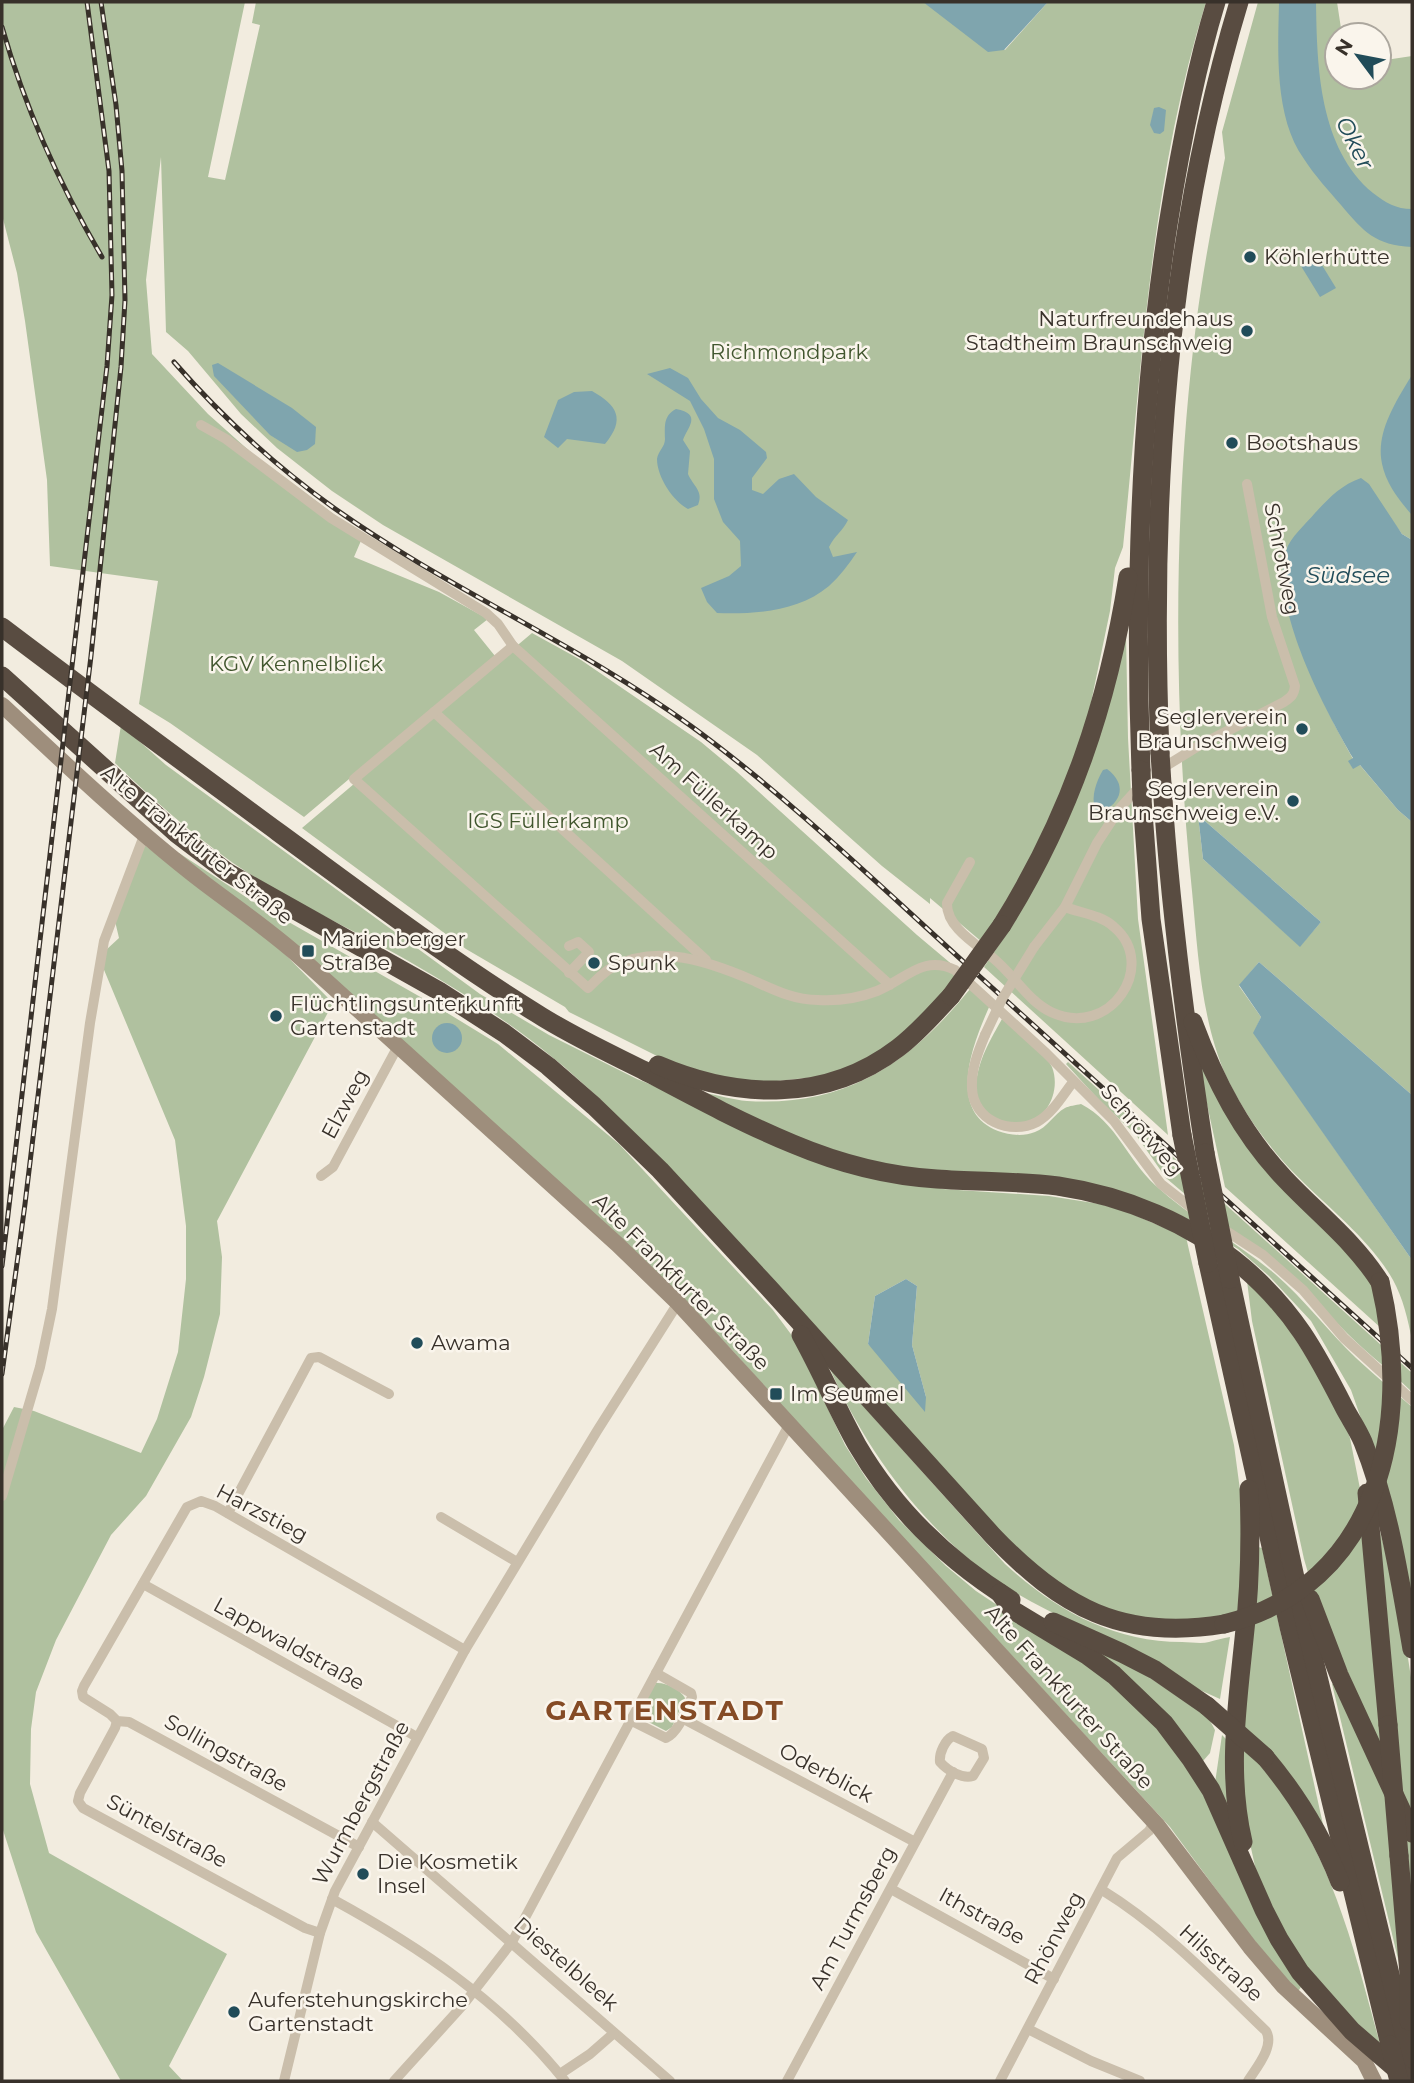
<svg xmlns="http://www.w3.org/2000/svg" width="1414" height="2083" viewBox="0 0 1414 2083" font-family="Montserrat,sans-serif">
<style>
.green{fill:#b0c19f;fill-rule:evenodd}
.water{fill:#7fa5ae}
.lines{fill:none;stroke-linecap:round;stroke-linejoin:round}
.street{stroke:#cabeab;stroke-width:10}
.secondary{stroke:#9e8e7c;stroke-width:16}
.highway{stroke:#594c41;stroke-width:19}
.rail-casing{stroke:#38312a;stroke-width:5}
.rail{stroke:#faf5ec;stroke-width:2.5;stroke-dasharray:8;stroke-linecap:butt}
.street-bridge{stroke:#cabeab;stroke-width:10}
.highway-bridge{stroke:#594c41;stroke-width:19}
.poi-dot{fill:#214c59;stroke:#faf5ec;stroke-width:2.5}
.labels{text-anchor:middle;stroke-width:5;stroke-linejoin:round;paint-order:stroke}
.poi-label{font-size:21px;fill:#38312a;stroke:#faf5ec;text-anchor:start}
.park-label{font-size:21px;fill:#41562e;stroke:#faf5ec}
.street-label{font-size:21px;fill:#38312a;stroke:#faf5ec}
.water-label{font-size:23px;font-style:italic;fill:#214c59;stroke:#faf5ec}
.district-label{font-size:28px;font-weight:bold;letter-spacing:2px;fill:#854b25;stroke:#faf5ec}
</style>
<rect width="100%" height="100%" fill="#f2ecdf"/>
<g class="green">
<path d="M2,2h243l-37,175 17,3 35,-155 -8,-2 4,-21h667l82,48 43,-48h158c-55,176 -64,362 -83,545l-8,21 -5,43 -27,130 -50,115 -51,86 -52,-44v6l-48,-38 -125,-111 -135,-94 -239,-136 -51,-34 -55,-43 -36,-34 -53,-63 -22,-19 -5,-175 -15,123 6,74 56,60 46,41 109,81 -9,21 85,35 49,27 -14,11 21,26 -191,161 -134,-94 -31,-19 19,-123 -108,-15 -3,-86 -22,-159 -8,-48 -15,-58z"/>
<path d="M1258,2h79l5,33h-5v42h42v-16l33,-5v484l-10,-6 -11,-15 -109,54c10,68 38,126 71,186l-4,3 4,6 6,-4 39,46 14,12v273l-153,-133 -20,24 22,31 -7,16 158,227v80c-4,-20 -9,-42 -19,-60 -21,-38 -63,-71 -94,-102 -29,-29 -55,-64 -73,-102 -25,-57 -28,-123 -34,-185 -19,-184 -19,-382 4,-566 7,-56 18,-112 29,-167l-3,-26zM1198,815l123,107 -21,24 -97,-87z"/>
<polygon points="532,633 581,660 701,742 737,772 917,935 961,972 929,1012 885,1052 835,1075 746,1084 669,1062 569,1012 565,1007 466,949 302,828"/>
<polygon points="1126,634 1128,738 1138,919 1168,1135 984,967 1014,923"/>
<path d="M121,725l45,40 314,229 69,41 88,44 42,17 264,93 106,7 51,8 25,7 61,26 48,208 8,60 -2,106 -43,13 -57,-4 -55,-19 -56,-38 -429,-464c-16,-14 -31,-29 -48,-42 -48,-40 -102,-72 -156,-103 -54,-30 -112,-56 -163,-91 -42,-30 -81,-64 -118,-100zM906,1279l11,7 -5,59 14,52 -58,-53 7,-48z"/>
<polygon points="143,844 273,942 333,1003 217,1221 222,1257 220,1314 204,1377 191,1417 146,1496 111,1535 56,1640 36,1692 31,1729 30,1784 49,1853 227,1954 169,2066 183,2081 121,2081 36,1932 2,1827 2,1430 14,1407 34,1411 141,1453 157,1419 178,1352 186,1279 186,1226 175,1140 102,965 106,950 119,938 115,921"/>
<polygon points="179,853 252,901 431,1003 498,1044 619,1144 773,1310 796,1341 845,1445 866,1478 899,1520 946,1566 976,1591 1112,1682 1183,1755 1301,1987 1297,1993 1249,1934 1170,1827 808,1435 731,1349 650,1266 178,854"/>
<path d="M970,989l20,16c-16,36 -45,105 8,126 11,4 25,6 37,1 12,-4 19,-18 30,-24 4,-2 11,-3 16,-4 36,19 46,55 74,81 37,34 82,57 120,89 30,26 53,57 81,84 18,17 38,33 56,49v217l-48,-197 -13,-37 -40,-69 -42,-45 -31,-27 -54,-32 -305,-52 -87,-29 -87,-43c14,2 28,7 42,8 100,6 163,-38 223,-112z"/>
<path d="M1003,1017c11,11 44,38 49,50 9,23 -4,54 -32,58 -21,2 -44,-16 -44,-38 1,-26 15,-48 27,-70z"/>
<polygon points="1195,1049 1220,1099 1361,1259 1392,1338 1225,1187"/>
<path d="M1068,1062l344,311v19c-24,-24 -51,-43 -74,-68l-172,-146 -30,-43 -37,-35 -33,-36z"/>
<polygon points="1247,1281 1273,1304 1339,1408 1350,1438 1364,1509 1380,1532 1399,1600 1412,1684 1412,1819 1315,1597 1304,1559 1252,1321"/>
<path d="M830,1369l175,195c50,46 108,78 177,78 9,0 19,2 27,0 7,-2 14,-4 21,-5l-10,62 -20,-9c-41,-21 -82,-43 -123,-65 -27,-14 -55,-27 -80,-44 -73,-52 -131,-130 -167,-212z"/>
<polygon points="1258,1547 1262,1548 1324,1829 1243,1725"/>
<polygon points="1096,1651 1137,1669 1208,1717 1215,1730 1210,1753 1203,1761"/>
<polygon points="1337,1682 1412,1845 1412,1908 1399,1963 1332,1684"/>
<path d="M656,1683c9,-1 24,6 29,15l-13,29 -6,4 -27,-14v-6z"/>
<polygon points="1222,1735 1230,1743 1233,1813 1215,1783"/>
<path d="M1240,1744c86,84 111,193 141,304l-80,-82 -43,-86 -12,-55z"/>
</g>
<g class="water">
<polygon points="923,2 1048,2 1004,50 988,52"/>
<path d="M1279,2h37c1,65 3,146 57,191 13,10 23,16 39,16v38c-37,-2 -48,-15 -71,-42 -12,-14 -26,-29 -37,-46 -30,-42 -26,-108 -25,-157z"/>
<polygon points="1159,107 1166,110 1164,131 1160,134 1154,133 1150,125 1154,108"/>
<polygon points="1317,257 1336,288 1320,297 1301,266"/>
<polygon points="218,363 292,408 316,427 315,444 307,450 297,452 270,435 214,376 212,365"/>
<path d="M670,368l18,10 13,21 17,19 22,12 26,22 1,6 -15,20v12l11,4 16,-15 15,-5 22,23 32,23c-5,11 -14,16 -19,27l4,10 24,-5c-8,12 -17,24 -28,34 -31,26 -74,28 -112,27l-10,-11 -6,-14 28,-12 12,-10 -1,-25 -17,-19 -9,-23v-40l-10,-30 -14,-28 -43,-27z"/>
<path d="M1412,375v140c-48,-53 -35,-84 0,-140z"/>
<path d="M592,391c25,14 34,28 13,53l-38,-5 -9,9 -14,-11 14,-37 16,-8z"/>
<path d="M676,409c27,5 11,19 7,31l7,11 -2,23c5,12 16,17 10,31l-10,4c-15,-8 -31,-32 -31,-50 1,-8 8,-12 8,-20 0,-13 -2,-23 11,-30z"/>
<path d="M1361,478l8,6 33,50 10,6v282l-14,-12 -38,-45 -7,4 -5,-8 5,-3c-28,-49 -83,-150 -67,-207 4,-14 20,-27 29,-38 14,-15 26,-28 46,-35z"/>
<path d="M1107,769c20,15 15,33 -5,43l-7,-3c-4,-13 1,-27 8,-39z"/>
<polygon points="1198,815 1321,922 1300,947 1203,859"/>
<polygon points="1259,962 1412,1095 1412,1260 1253,1033 1261,1017 1239,985"/>
<circle cx="447" cy="1038" r="15"/>
<polygon points="906,1279 917,1286 912,1345 926,1397 925,1412 868,1344 875,1296"/>
</g>
<g class="lines">
<g class="street">
<polyline points="201,425 226,439 331,518 486,613 498,624 513,646"/>
<polyline points="434,712 706,960"/>
<path d="M1161,769l39,-24 84,-43c7,-5 10,-7 11,-16l-23,-69 -25,-133"/>
<path d="M970,862l-23,41c-1,24 29,41 46,55 21,17 35,43 58,54 59,28 108,-47 63,-85 -13,-12 -33,-14 -49,-20"/>
<polyline points="1034,947 1065,907 1097,843 1120,808 1140,786"/>
<polyline points="569,973 589,952 578,942 569,946"/>
<path d="M890,985l-377,-339 -159,133 234,209c8,-7 15,-16 25,-21 44,-24 97,-5 139,13 22,10 42,20 66,20 19,1 41,-2 59,-9 28,-11 46,-37 78,-21l91,83 68,68 47,63 37,29"/>
<path d="M985,1035c-7,17 -14,34 -13,53 1,32 38,48 65,34 15,-8 26,-27 36,-40"/>
<polyline points="321,1176 333,1167 398,1046"/>
<polyline points="1220,1227 1263,1255 1303,1290 1344,1338 1412,1400"/>
<polyline points="2,1496 40,1367 52,1309 90,1023 104,941 145,833"/>
<polyline points="228,1513 311,1358 319,1357 389,1394"/>
<polyline points="441,1517 517,1562"/>
<polyline points="143,1584 417,1737"/>
<polyline points="682,1718 915,1842"/>
<path d="M630,1720l36,18c13,-6 20,-28 26,-41l-1,-4 -35,-20"/>
<polyline points="117,1721 115,1728 80,1793 78,1801 83,1808 305,1928 320,1933"/>
<path d="M953,1736l29,13 2,9 -11,18c-11,3 -25,-5 -33,-14 -1,-9 5,-22 13,-26z"/>
<polyline points="372,1822 670,2081"/>
<polyline points="359,1847 129,1722 117,1721 110,1714 83,1697 82,1691 84,1686 187,1507 201,1501 215,1506 465,1650"/>
<polyline points="891,1889 1054,1979"/>
<path d="M1102,1890c62,38 113,92 164,141 9,15 -10,37 -18,50"/>
<path d="M332,1899c88,48 170,103 233,182"/>
<polyline points="1028,2029 1091,2061 1140,2081"/>
<polyline points="560,2074 590,2054 614,2033"/>
<polyline points="284,2081 320,1933 335,1891 465,1650 597,1431 678,1303"/>
<polyline points="394,2081 463,2005 512,1942 790,1423"/>
<polyline points="787,2081 953,1772"/>
<polyline points="1000,2081 1117,1858 1149,1831 1154,1823"/>
</g>
<path class="secondary" d="M2,705c65,61 131,123 202,178 33,25 67,48 98,76l315,285 61,59 480,523 92,121 34,40 80,74 10,20"/>
<g class="highway">
<path d="M2,627c91,69 184,137 276,205 85,62 169,126 258,181 34,22 71,39 107,57 49,26 99,53 150,74 45,19 95,32 144,35 40,3 81,2 121,7 67,10 132,37 185,81 51,44 72,83 102,142 6,11 13,21 18,33 26,65 37,138 49,207"/>
<path d="M2,676l175,158 50,38 212,119 65,42 44,33 46,40 66,64 109,118 224,248c68,71 129,105 231,88"/>
<path d="M1160,753c-10,-251 6,-510 79,-751"/>
<path d="M1141,770c-7,-183 -1,-364 27,-545 12,-75 26,-151 48,-223"/>
<path d="M1162,784c8,124 24,246 43,369"/>
<polyline points="1142,799 1151,919 1182,1135"/>
<path d="M1002,925c68,-109 106,-221 126,-348"/>
<path d="M1193,1022c22,59 49,112 92,157 33,35 69,62 95,103"/>
<path d="M658,1065c79,34 168,38 240,-17 20,-15 36,-34 53,-52"/>
<polyline points="1208,1263 1289,1627 1390,2045"/>
<polyline points="1230,1279 1304,1619 1412,2065"/>
<path d="M801,1335c20,36 36,74 56,110 38,65 90,115 154,155"/>
<polyline points="1367,1493 1388,1725"/>
<polyline points="1000,1593 1011,1609 1087,1655 1114,1675 1164,1723 1191,1759 1211,1790 1264,1910 1279,1939 1300,1972 1352,2031 1410,2081"/>
<polyline points="1310,1599 1339,1675 1412,1833"/>
<polyline points="1053,1622 1122,1653 1155,1670 1207,1706"/>
<path d="M1265,1757c32,38 57,79 75,125"/>
<path d="M1243,1842c-16,-67 -6,-135 1,-203 6,-50 7,-100 5,-150"/>
<polyline points="1399,1856 1409,1974 1409,2021"/>
</g>
<defs>
<g id="rail">
<path d="M2,27c23,81 57,157 100,230"/>
<path d="M174,362c48,55 100,103 160,146 114,81 244,136 357,218 100,73 193,164 286,248 145,131 290,263 435,394"/>
<polyline points="2,1266 107,366 112,295 109,171 87,2"/>
<polyline points="2,1374 25,1204 91,656 121,367 125,300 122,171 116,105 101,2"/>
</g>
</defs>
<use href="#rail" class="rail-casing"/>
<use href="#rail" class="rail"/>
<polyline class="street-bridge" points="985,1035 1002,999 1034,947"/>
<g class="highway-bridge">
<polyline points="1160,753 1162,784"/>
<polyline points="1141,770 1142,799"/>
<polyline points="951,996 1002,925"/>
<polyline points="1182,1135 1208,1263"/>
<polyline points="1205,1153 1230,1279"/>
<path d="M1224,1624c155,-38 190,-199 156,-342"/>
<polyline points="1207,1706 1265,1757"/>
<polyline points="1388,1725 1399,1856"/>
<polyline points="1390,2045 1399,2081"/>
</g>
</g>
<g class="poi-dot">
<circle cx="1250" cy="257" r="7"/>
<circle cx="1247" cy="331" r="7"/>
<circle cx="1232" cy="443" r="7"/>
<circle cx="1302" cy="729" r="7"/>
<circle cx="1293" cy="801" r="7"/>
<rect x="301" y="944" width="14" height="14" rx="3.5"/>
<circle cx="594" cy="963" r="7"/>
<circle cx="276" cy="1016" r="7"/>
<circle cx="417" cy="1343" r="7"/>
<rect x="769" y="1387" width="14" height="14" rx="3.5"/>
<circle cx="363" cy="1874" r="7"/>
<circle cx="234" cy="2012" r="7"/>
</g>
<g class="labels">
<g class="poi-label">
<text x="1264" y="264">Köhlerhütte</text>
<text x="1233" y="326" text-anchor="end">Naturfreundehaus<tspan x="1233" dy="24">Stadtheim Braunschweig</tspan></text>
<text x="1246" y="450">Bootshaus</text>
<text x="1288" y="724" text-anchor="end">Seglerverein<tspan x="1288" dy="24">Braunschweig</tspan></text>
<text x="1279" y="796" text-anchor="end">Seglerverein<tspan x="1279" dy="24">Braunschweig e.V.</tspan></text>
<text x="322" y="946">Marienberger<tspan x="322" dy="24">Straße</tspan></text>
<text x="608" y="970">Spunk</text>
<text x="290" y="1011">Flüchtlingsunterkunft<tspan x="290" dy="24">Gartenstadt</tspan></text>
<text x="431" y="1350">Awama</text>
<text x="790" y="1401">Im Seumel</text>
<text x="377" y="1869">Die Kosmetik<tspan x="377" dy="24">Insel</tspan></text>
<text x="248" y="2007">Auferstehungskirche<tspan x="248" dy="24">Gartenstadt</tspan></text>
</g>
<g class="park-label">
<text x="789" y="359">Richmondpark</text>
<text x="296" y="671">KGV Kennelblick</text>
<text x="548" y="828">IGS Füllerkamp</text>
</g>
<g class="street-label">
<text transform="translate(1282 559) rotate(79)" y="7">Schrotweg</text>
<text transform="translate(714 801) rotate(42)" y="7">Am Füllerkamp</text>
<text transform="translate(197 845) rotate(39)" y="7">Alte Frankfurter Straße</text>
<text transform="translate(345 1104) rotate(-62)" y="7">Elzweg</text>
<text transform="translate(1142 1130) rotate(49)" y="7">Schrotweg</text>
<text transform="translate(681 1282) rotate(45)" y="7">Alte Frankfurter Straße</text>
<text transform="translate(262 1513) rotate(28)" y="7">Harzstieg</text>
<text transform="translate(289 1644) rotate(29)" y="7">Lappwaldstraße</text>
<text transform="translate(1069 1697) rotate(48)" y="7">Alte Frankfurter Straße</text>
<text transform="translate(226 1753) rotate(29)" y="7">Sollingstraße</text>
<text transform="translate(826 1773) rotate(28)" y="7">Oderblick</text>
<text transform="translate(361 1803) rotate(-62)" y="7">Wurmbergstraße</text>
<text transform="translate(167 1831) rotate(28)" y="7">Süntelstraße</text>
<text transform="translate(982 1916) rotate(29)" y="7">Ithstraße</text>
<text transform="translate(853 1918) rotate(-62)" y="7">Am Turmsberg</text>
<text transform="translate(1054 1938) rotate(-62)" y="7">Rhönweg</text>
<text transform="translate(1221 1963) rotate(42)" y="7">Hilsstraße</text>
<text transform="translate(566 1964) rotate(41)" y="7">Diestelbleek</text>
</g>
<g class="water-label">
<text transform="translate(1355 143) rotate(63)" y="8">Oker</text>
<text x="1348" y="583">Südsee</text>
</g>
<g class="district-label">
<text x="665" y="1720">GARTENSTADT</text>
</g>
</g>
<rect width="1414" height="2083" fill="none" stroke="#38312a" stroke-width="7"/>
<g transform="translate(1358 56) rotate(302)"><circle r="33" fill="#faf5ec" stroke="#aca79e" stroke-width="2"/>
<path d="M0-5L12 26L0 18L-12 26Z" fill="#214c59"/>
<text y="-10" font-size="19" font-weight="bold" text-anchor="middle" fill="#38312a">N</text>
</g>
</svg>
